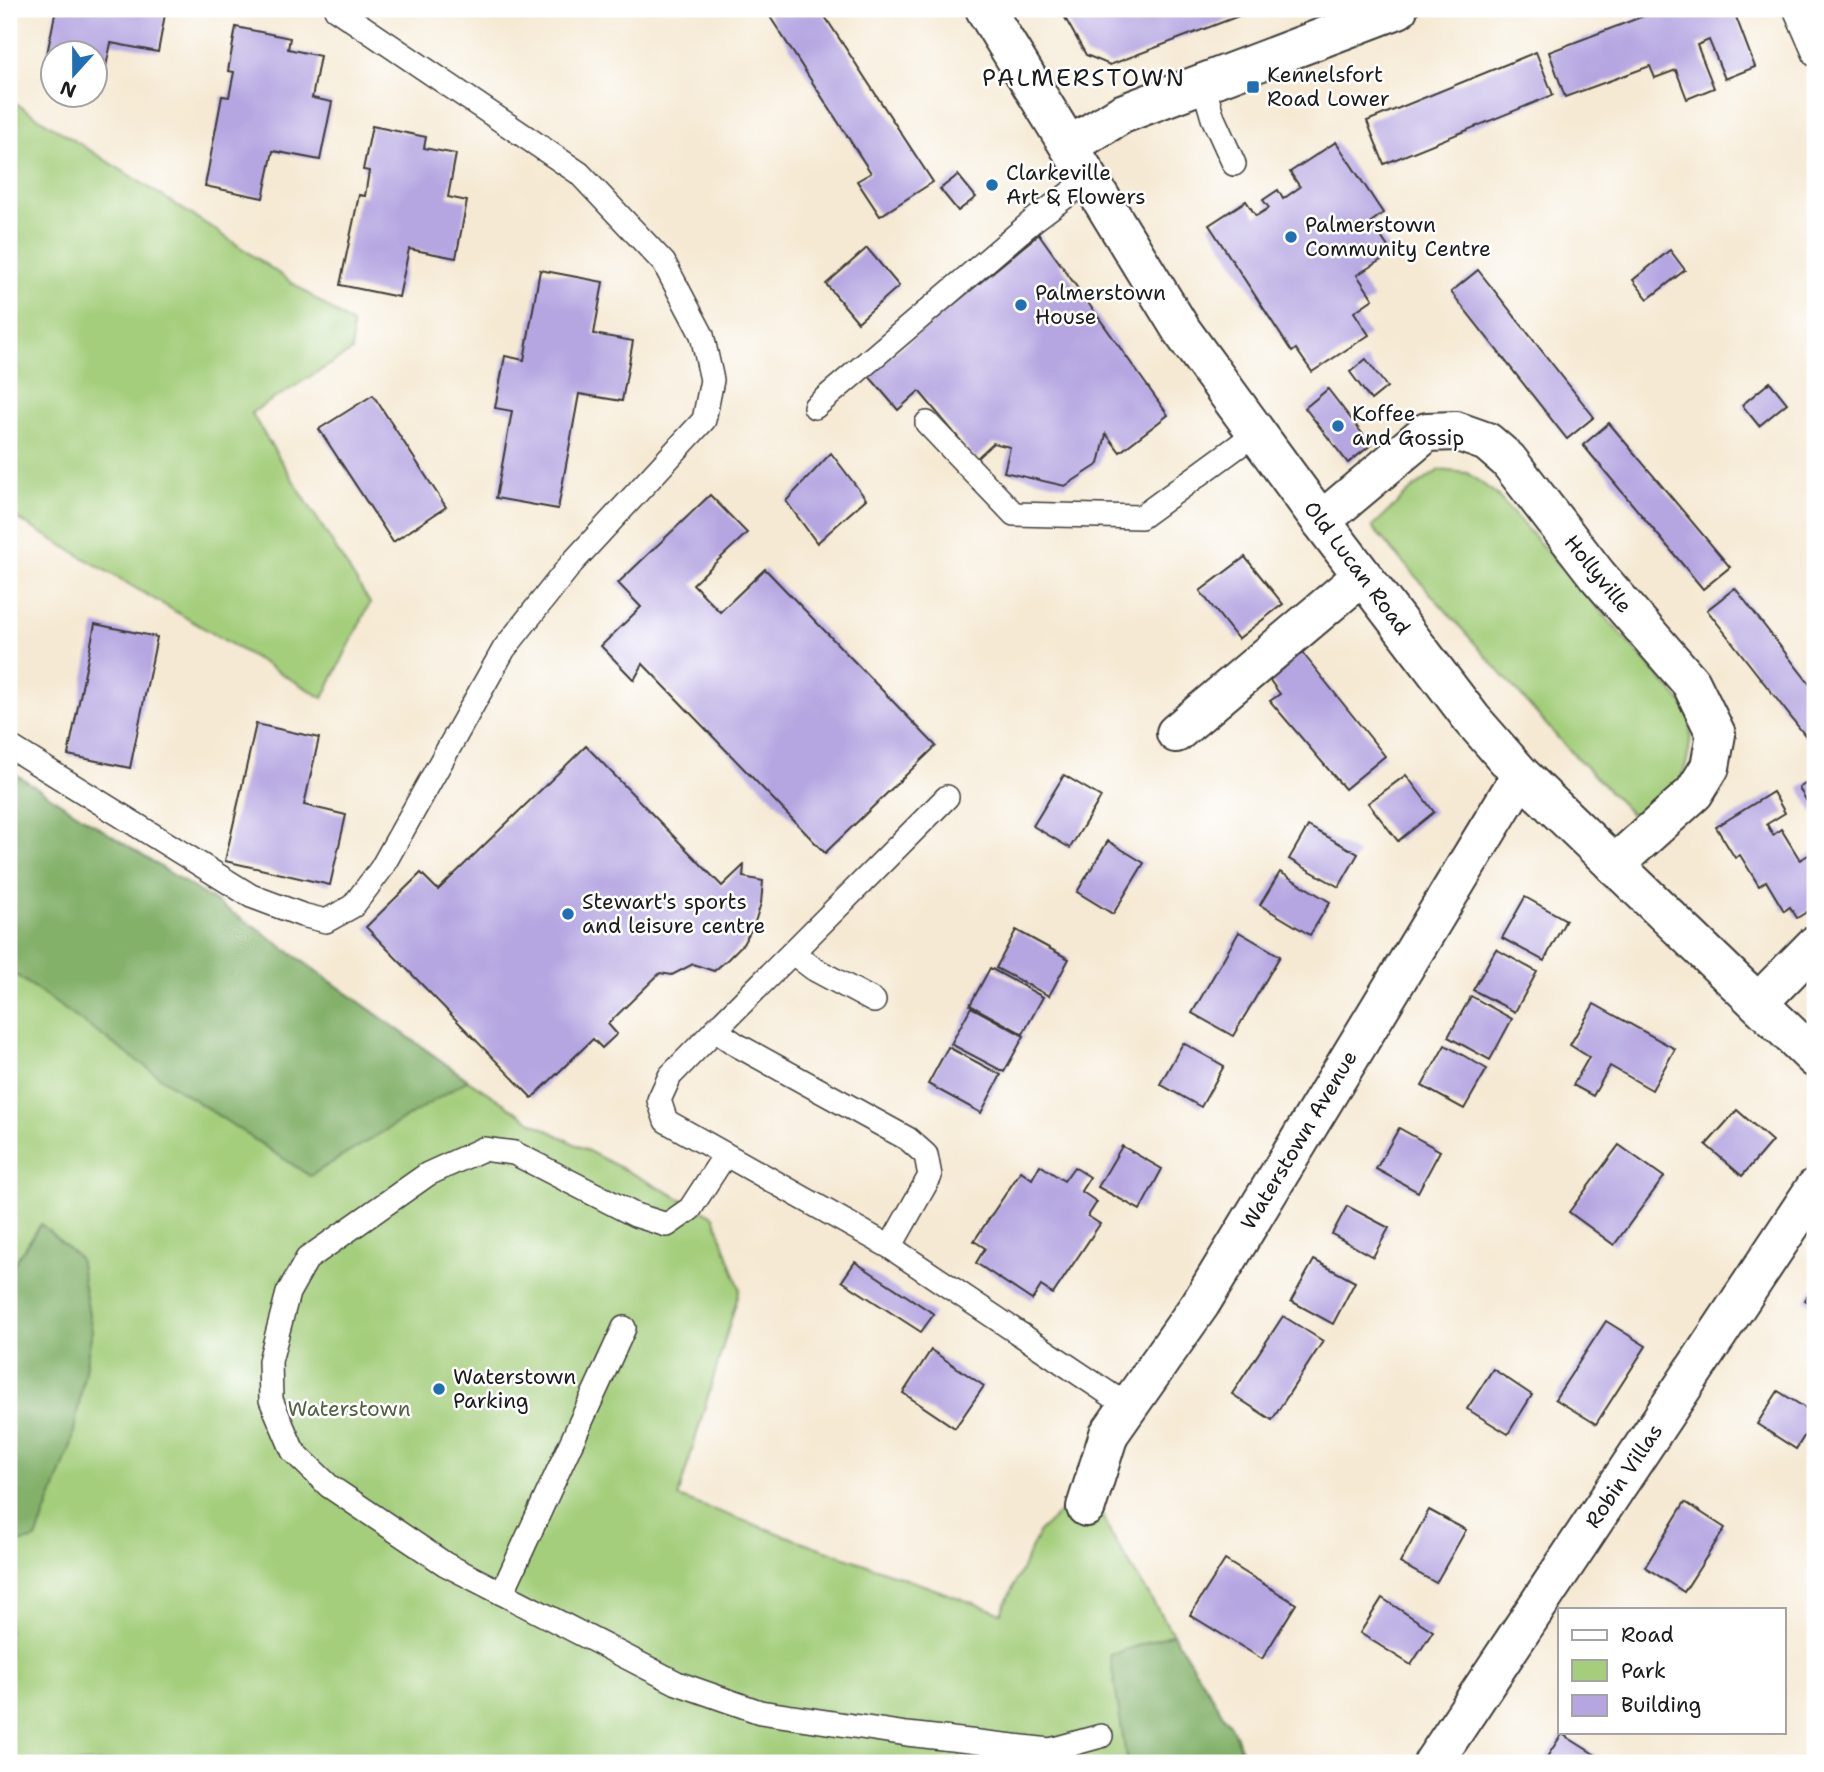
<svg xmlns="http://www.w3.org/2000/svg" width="1824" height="1772" viewBox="0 0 1824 1772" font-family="'Shantell Sans',sans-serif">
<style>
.green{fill:#a4ce7b;stroke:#60754c;stroke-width:2}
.forest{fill:#83b16b;stroke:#506644;stroke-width:2}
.building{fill:#b5a6e1}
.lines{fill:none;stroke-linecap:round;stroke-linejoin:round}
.service-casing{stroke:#3d3b37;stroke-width:26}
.minor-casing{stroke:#3d3b37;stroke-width:42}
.tertiary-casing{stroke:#3d3b37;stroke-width:42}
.service{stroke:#fff;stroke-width:23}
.minor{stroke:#fff;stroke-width:38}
.tertiary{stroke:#fff;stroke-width:38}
.poi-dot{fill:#1f6fb2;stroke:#fff;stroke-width:2.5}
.labels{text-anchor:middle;stroke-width:5;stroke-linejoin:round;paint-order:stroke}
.poi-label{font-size:21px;fill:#1c1c1c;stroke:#fff;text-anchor:start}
.street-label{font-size:21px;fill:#1c1c1c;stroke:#fff}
.park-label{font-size:21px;fill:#526342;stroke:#fff}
.quarter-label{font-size:24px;letter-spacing:2px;fill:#1c1c1c;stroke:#fff}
</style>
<rect width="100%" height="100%" fill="#fff"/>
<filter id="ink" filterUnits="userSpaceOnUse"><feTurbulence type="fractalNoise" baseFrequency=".0143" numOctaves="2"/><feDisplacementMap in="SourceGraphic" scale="14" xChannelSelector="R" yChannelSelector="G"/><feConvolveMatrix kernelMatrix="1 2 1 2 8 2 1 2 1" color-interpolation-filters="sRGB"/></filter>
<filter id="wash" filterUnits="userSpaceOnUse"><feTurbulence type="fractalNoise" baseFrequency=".00686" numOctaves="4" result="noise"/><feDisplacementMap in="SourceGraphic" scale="28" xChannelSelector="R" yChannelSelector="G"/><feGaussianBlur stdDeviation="1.57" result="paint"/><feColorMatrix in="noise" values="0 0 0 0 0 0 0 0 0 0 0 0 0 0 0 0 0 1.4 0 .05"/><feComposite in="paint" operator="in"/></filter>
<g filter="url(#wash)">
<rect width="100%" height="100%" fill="#f5e9d3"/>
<g class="green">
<polygon points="9,99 211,227 352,324 352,351 251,413 370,603 323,698 9,514"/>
<path d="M1439,470l28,3 28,20 192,215c8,23 2,66 -16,85 -9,10 -26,17 -37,24l-74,-77 -188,-213 39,-37z"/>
<polygon points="9,770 259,930 468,1080 534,1123 714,1216 740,1289 678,1497 1001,1613 1039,1532 1069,1504 1101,1512 1111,1534 1235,1734 1245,1763 9,1763"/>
</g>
<g class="forest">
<polygon points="9,770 259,930 468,1080 310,1176 170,1084 9,970"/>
<polygon points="41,1224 79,1258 92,1331 72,1443 36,1539 9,1545 9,1271"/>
<polygon points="1173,1634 1235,1734 1245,1763 1127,1763 1110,1655"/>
</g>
<g id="blocks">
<g class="building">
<polygon points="56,9 166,9 158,52 111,43 101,90 94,89 94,52 52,52 52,81 42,79"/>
<polygon points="765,9 820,9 933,182 880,216 857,181 871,173"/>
<polygon points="1060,9 1257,9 1110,65 1086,55"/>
<polygon points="1662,9 1733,9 1755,67 1725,79 1709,40 1697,45 1714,88 1687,99 1676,70 1655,78 1650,66 1565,97 1549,52"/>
<polygon points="236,27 290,38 288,49 320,56 312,98 332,102 320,160 273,151 263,198 205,186 222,96 229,97 234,72 228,71"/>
<polygon points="1536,52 1553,95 1384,164 1367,121"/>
<polygon points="372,126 426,137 424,148 456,154 448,197 467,201 456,258 409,249 399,297 340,285 359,195 365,196 369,171 363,170"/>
<polygon points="1336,142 1383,213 1371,222 1392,253 1357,275 1373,299 1354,312 1369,335 1312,372 1296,349 1292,352 1209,225 1246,201 1256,216 1269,208 1263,200 1278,190 1283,199 1300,187 1290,172"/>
<polygon points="958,175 976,197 958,211 940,189"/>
<polygon points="1039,234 1168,415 1120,452 1106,434 1099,464 1065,486 1004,472 1010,447 993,443 976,459 919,391 898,410 868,375"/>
<polygon points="867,248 899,286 858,322 826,284"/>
<polygon points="1670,250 1685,270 1648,299 1633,280"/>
<polygon points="540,270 603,282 594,334 633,341 622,401 579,394 558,509 496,498 512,411 495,408 505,356 524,360"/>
<polygon points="1478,270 1594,417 1567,439 1451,292"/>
<polygon points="1366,359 1387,387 1371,400 1350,372"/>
<polygon points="1770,382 1787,403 1759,426 1742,405"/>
<polygon points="1328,389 1371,445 1348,463 1305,408"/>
<polygon points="373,395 446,507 393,542 319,429"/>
<polygon points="1609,423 1730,567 1703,589 1583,445"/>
<polygon points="831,453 866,499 817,543 786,501"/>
<polygon points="710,495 747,533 693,584 720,612 765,569 936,746 825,853 643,664 634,680 601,646 641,607 618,583"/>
<polygon points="1245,557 1283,604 1238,639 1200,591"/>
<polygon points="1735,588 1815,691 1815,748 1707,610"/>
<polygon points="95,624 157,637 130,768 68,755"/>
<polygon points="1297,646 1385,756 1345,789 1270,701 1280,694 1269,679 1284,668 1279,661"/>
<polygon points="256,724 319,738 304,805 346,815 330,885 225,861"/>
<polygon points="586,746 722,886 744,865 743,877 763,881 761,903 754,925 743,944 728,959 714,971 693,964 672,975 660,973 608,1024 617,1034 602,1048 593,1039 532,1098 366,927 421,873 438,890"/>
<polygon points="1064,775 1101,797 1070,848 1033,826"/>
<polygon points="1406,775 1434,812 1398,841 1368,803"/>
<polygon points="1811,780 1815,787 1815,815 1799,788"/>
<polygon points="1773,792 1785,813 1767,824 1773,835 1781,829 1800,860 1815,851 1815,907 1797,918 1790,907 1784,911 1766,881 1759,886 1740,855 1735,858 1716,827"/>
<polygon points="1308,826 1358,854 1339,887 1289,859"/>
<polygon points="1108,841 1144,863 1113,914 1077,892"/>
<polygon points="1280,872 1330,902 1310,935 1260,905"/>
<polygon points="1525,897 1566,920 1544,961 1502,938"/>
<polygon points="1016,930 1069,959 1049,996 996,968"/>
<polygon points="1239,932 1280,956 1233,1036 1192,1013"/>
<polygon points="1496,949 1537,972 1515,1012 1473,990"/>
<polygon points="990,968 1043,997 1023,1034 970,1005"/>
<polygon points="1471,996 1512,1019 1490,1060 1448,1037"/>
<polygon points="1594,1004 1675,1049 1652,1090 1610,1066 1593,1096 1573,1085 1589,1057 1570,1045"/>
<polygon points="971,1007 1024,1036 1004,1072 951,1044"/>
<polygon points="1183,1043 1224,1066 1201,1107 1160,1084"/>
<polygon points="1445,1045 1487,1069 1464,1109 1422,1086"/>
<polygon points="948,1047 1001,1075 981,1113 928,1084"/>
<polygon points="1737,1110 1772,1141 1742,1176 1706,1145"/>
<polygon points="1399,1128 1440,1151 1418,1192 1376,1169"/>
<polygon points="1619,1145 1664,1177 1614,1245 1569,1212"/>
<polygon points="1122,1146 1162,1169 1140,1210 1098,1187"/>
<polygon points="1040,1165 1064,1181 1074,1167 1090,1177 1081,1191 1097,1202 1088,1216 1100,1224 1053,1294 1041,1286 1032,1300 976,1263 985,1248 974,1241 1021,1171 1032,1179"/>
<polygon points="1347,1206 1389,1228 1373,1257 1332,1234"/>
<polygon points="1314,1260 1355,1282 1333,1324 1291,1301"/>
<polygon points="855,1262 934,1314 921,1332 842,1281"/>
<polygon points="1815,1285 1815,1307 1805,1300"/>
<polygon points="1283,1316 1323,1341 1272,1420 1232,1394"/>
<polygon points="1606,1321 1646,1346 1596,1424 1555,1399"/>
<polygon points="931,1350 984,1386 955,1428 903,1393"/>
<polygon points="1493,1369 1532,1395 1508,1434 1467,1409"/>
<polygon points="1778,1391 1815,1414 1815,1419 1796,1449 1757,1424"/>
<polygon points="1685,1502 1725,1528 1684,1592 1645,1567"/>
<polygon points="1429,1510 1466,1530 1436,1583 1400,1563"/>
<polygon points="1225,1560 1296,1604 1262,1659 1190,1615"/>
<polygon points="1382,1598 1433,1631 1411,1665 1360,1633"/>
<polygon points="1562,1734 1602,1759 1599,1763 1543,1763"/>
</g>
</g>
</g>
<g filter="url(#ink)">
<use href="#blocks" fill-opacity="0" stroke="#3d3b37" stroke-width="2"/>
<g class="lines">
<defs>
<g id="service">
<polyline points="1795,9 1815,55"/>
<polyline points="1203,84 1213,118 1234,164"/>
<polyline points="815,407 1034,220 1089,179"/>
<polyline points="927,423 1014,514 1141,517 1256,433"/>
<polyline points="9,746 251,896 302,915 326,921 353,906 381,869 504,649 572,563 704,420 712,380 702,335 664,263 579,173 336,9"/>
<polyline points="793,953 814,969 874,1001"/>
<polyline points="715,1030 947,797"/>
<polyline points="725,1155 690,1209 667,1225 635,1215 514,1153 483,1149 428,1174 307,1259 288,1293 270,1361 271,1400 293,1451 329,1486 445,1564 677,1683 760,1712 907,1734 1050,1750 1101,1736"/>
<polyline points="890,1247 930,1176 926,1155 908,1139 737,1045 715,1030 670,1076 659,1100 666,1121 890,1247 1126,1405"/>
<polyline points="502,1593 624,1328"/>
</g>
<g id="minor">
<polyline points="1321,521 1427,432 1456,431 1487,442 1508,460 1597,575 1691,683 1716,734 1710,767 1694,793 1614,865"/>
<polyline points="1176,733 1362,576"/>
<polyline points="1758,1003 1815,945"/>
<polyline points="1086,1507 1109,1434 1201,1303 1521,775"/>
<polyline points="1433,1763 1815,1188"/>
</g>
<g id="tertiary">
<polyline points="985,9 1182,331 1321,521 1472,719 1521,775 1815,1058"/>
<polyline points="1069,146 1122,114 1398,9"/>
</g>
</defs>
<use href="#service" class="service-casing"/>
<use href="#minor" class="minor-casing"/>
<use href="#tertiary" class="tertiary-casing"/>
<use href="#service" class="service"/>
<use href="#minor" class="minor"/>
<use href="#tertiary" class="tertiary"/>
</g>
</g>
<g class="poi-dot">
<rect x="1246" y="80" width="14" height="14" rx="3.5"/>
<circle cx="992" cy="185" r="7"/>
<circle cx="1291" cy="237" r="7"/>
<circle cx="1021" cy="305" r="7"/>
<circle cx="1338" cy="426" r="7"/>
<circle cx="568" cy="914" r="7"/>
<circle cx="439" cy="1389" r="7"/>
</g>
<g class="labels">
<g class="poi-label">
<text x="1267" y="82">Kennelsfort<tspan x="1267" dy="24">Road Lower</tspan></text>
<text x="1006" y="180">Clarkeville<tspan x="1006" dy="24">Art &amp; Flowers</tspan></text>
<text x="1305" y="232">Palmerstown<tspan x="1305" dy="24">Community Centre</tspan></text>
<text x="1035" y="300">Palmerstown<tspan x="1035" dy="24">House</tspan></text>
<text x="1352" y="421">Koffee<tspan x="1352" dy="24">and Gossip</tspan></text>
<text x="582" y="909">Stewart's sports<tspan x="582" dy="24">and leisure centre</tspan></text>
<text x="453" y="1384">Waterstown<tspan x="453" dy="24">Parking</tspan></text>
</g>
<g class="street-label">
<text transform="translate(1357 568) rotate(53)" y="7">Old Lucan Road</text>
<text transform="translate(1598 574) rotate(51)" y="7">Hollyville</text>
<text transform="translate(1299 1140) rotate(-59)" y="7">Waterstown Avenue</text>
<text transform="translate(1624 1476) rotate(-56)" y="7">Robin Villas</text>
</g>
<g class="park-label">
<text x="349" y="1416">Waterstown</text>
</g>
<g class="quarter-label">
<text x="1084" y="86">PALMERSTOWN</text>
</g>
</g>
<rect width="1824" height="1772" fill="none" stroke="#fff" stroke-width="35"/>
<rect x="1558" y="1608" width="228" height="126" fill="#ffffff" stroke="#a4a4a4" stroke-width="2"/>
<rect x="1572" y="1630" width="35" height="10" fill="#ffffff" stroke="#a4a4a4" stroke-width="2"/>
<text x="1621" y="1642" font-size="21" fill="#1c1c1c">Road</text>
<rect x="1572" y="1660" width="35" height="21" fill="#a4ce7b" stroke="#a4a4a4" stroke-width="2"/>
<text x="1621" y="1678" font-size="21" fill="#1c1c1c">Park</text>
<rect x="1572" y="1695" width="35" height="21" fill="#b5a6e1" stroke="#a4a4a4" stroke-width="2"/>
<text x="1621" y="1712" font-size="21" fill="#1c1c1c">Building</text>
<g transform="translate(74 74) rotate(201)"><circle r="33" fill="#ffffff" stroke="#a4a4a4" stroke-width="2"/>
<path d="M0-5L12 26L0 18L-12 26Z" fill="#1f6fb2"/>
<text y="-10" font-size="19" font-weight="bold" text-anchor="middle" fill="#1c1c1c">N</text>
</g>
</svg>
